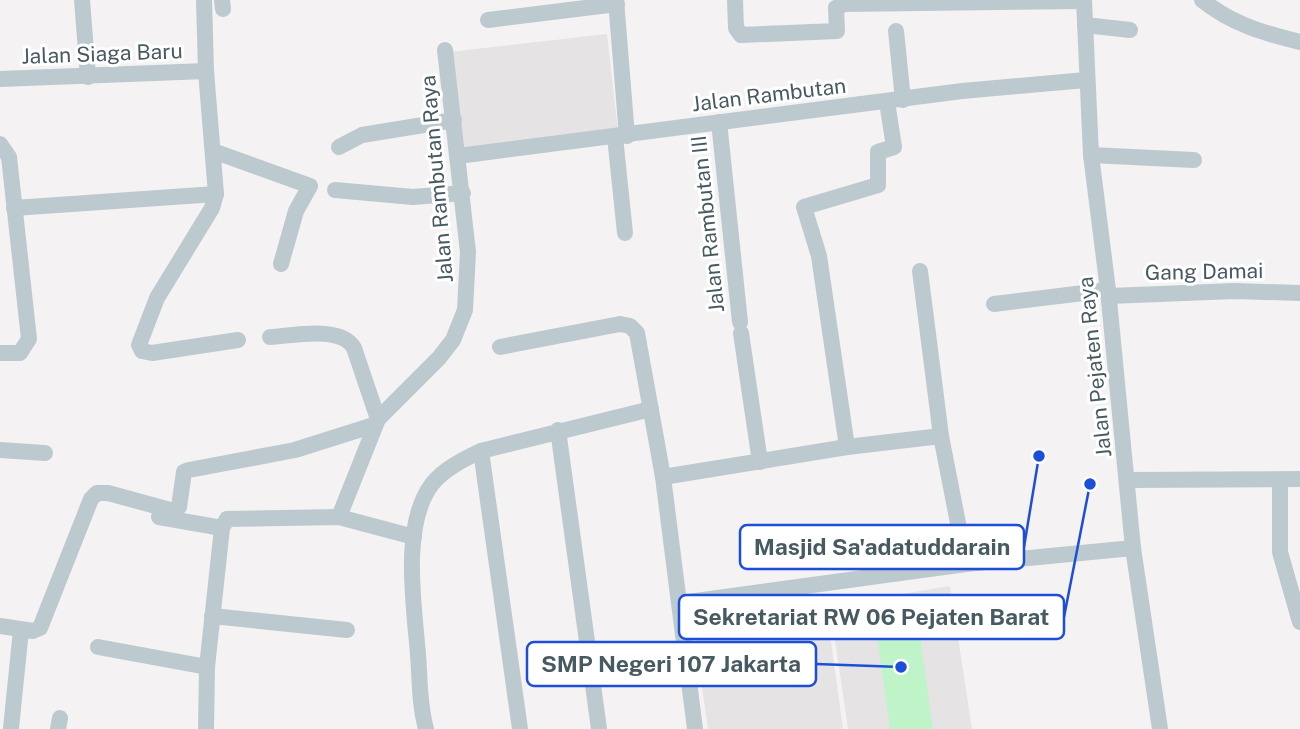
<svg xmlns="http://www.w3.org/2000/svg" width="1300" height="729" viewBox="0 0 1300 729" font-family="'Public Sans',sans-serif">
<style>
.education{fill:#e5e3e4}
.green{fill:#bff3c8}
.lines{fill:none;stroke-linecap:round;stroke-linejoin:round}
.minor{stroke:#bccacf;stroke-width:16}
.labels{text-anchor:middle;stroke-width:6;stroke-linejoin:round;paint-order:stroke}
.street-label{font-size:21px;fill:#485a61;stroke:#fff}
.leader{fill:none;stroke:#1d4ed8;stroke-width:2.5}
.callout-dot{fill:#1d4ed8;stroke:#fff;stroke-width:2.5}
.callout{fill:#fff;stroke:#1d4ed8;stroke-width:2.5}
.callout-label{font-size:23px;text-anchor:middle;font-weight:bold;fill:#485a61}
</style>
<rect width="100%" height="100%" fill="#f4f2f2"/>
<g class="education">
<polygon points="607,34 618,130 461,149 450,52"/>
<polygon points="950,586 972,729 848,729 830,606"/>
<polygon points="826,605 843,729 708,729 693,623"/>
</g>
<polygon class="green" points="917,615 933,729 890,729 875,621"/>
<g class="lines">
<g class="minor">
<polyline points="82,0 88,77"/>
<polyline points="204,0 206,71 216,194 212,208 157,298 139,345 142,351 152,353 238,340"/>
<polyline points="222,0 223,9"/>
<polyline points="616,0 627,136"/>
<polyline points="735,0 736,28 741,35 837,31 836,8 844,4 1084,1"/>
<polyline points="1084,0 1091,155 1108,290 1133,548 1160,729"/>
<path d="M1202,0c30,24 61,33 98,42"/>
<polyline points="488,20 617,4"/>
<polyline points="1085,25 1130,30"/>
<polyline points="896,31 903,100"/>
<polyline points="0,79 206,71"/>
<polyline points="719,122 740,322"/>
<polyline points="615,137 625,233"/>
<polyline points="0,144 9,157 29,339 20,353 0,353"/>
<polyline points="339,147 362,135 454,120"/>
<polyline points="213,151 310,186 296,211 281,264"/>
<polyline points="1091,155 1194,160"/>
<polyline points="458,156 962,91 1086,80"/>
<polyline points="335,190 413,197 463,193"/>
<polyline points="14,208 216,194"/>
<polyline points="920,271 941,436 966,564"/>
<polyline points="1109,296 1235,291 1300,293"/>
<polyline points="994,304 1108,290"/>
<polyline points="741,333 760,462"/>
<path d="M270,337c22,-1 71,-12 84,11l24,71"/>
<polyline points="500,347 620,324 630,326 637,333 663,477 695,729"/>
<polyline points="558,430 599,729"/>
<polyline points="847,447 819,256 804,207 878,185 878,152 894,147 887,102"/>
<polyline points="0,450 45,453"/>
<polyline points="481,451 520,729"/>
<polyline points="663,477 847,447 941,436"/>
<polyline points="1127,480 1300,479"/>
<polyline points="1280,480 1280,552 1300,622"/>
<polyline points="159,517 222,528"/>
<polyline points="339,517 378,419 439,358 453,340 465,310 468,252 445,50"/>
<polyline points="681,603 966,564 1133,548"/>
<polyline points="212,616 347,630"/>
<polyline points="0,626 33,631 40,628 91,499 97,493 108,493 174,511 179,507 184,472 189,470 295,450 374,425"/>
<polyline points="98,647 207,667"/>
<polyline points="11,728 21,630"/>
<polyline points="58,729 60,718"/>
<polyline points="206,729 207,667 222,528 227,519 339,517 414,537"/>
<path d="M426,729c-7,-25 -6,-50 -8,-75 -4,-49 -17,-129 14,-170 12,-15 32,-25 49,-33l170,-42"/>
</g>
</g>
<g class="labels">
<g class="street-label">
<text transform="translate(102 54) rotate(-2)" y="7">Jalan Siaga Baru</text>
<text transform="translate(769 95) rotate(-7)" y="7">Jalan Rambutan</text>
<text transform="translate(437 179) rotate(-95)" y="7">Jalan Rambutan Raya</text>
<text transform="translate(708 224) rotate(-96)" y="7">Jalan Rambutan III</text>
<text transform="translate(1204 272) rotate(-1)" y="7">Gang Damai</text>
<text transform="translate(1095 367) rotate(-96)" y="7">Jalan Pejaten Raya</text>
</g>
</g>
<path class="leader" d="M1039 456L1024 547M1090 484L1064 617M901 667L816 664"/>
<g class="callout-dot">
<circle cx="1039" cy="456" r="7"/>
<circle cx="1090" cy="484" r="7"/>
<circle cx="901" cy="667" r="7"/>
</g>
<g class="callout">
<rect x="740" y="525" width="284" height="44" rx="7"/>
<rect x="679" y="595" width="385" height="44" rx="7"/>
<rect x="527" y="642" width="289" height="44" rx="7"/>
</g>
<g class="callout-label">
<text x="882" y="555">Masjid Sa'adatuddarain</text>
<text x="871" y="625">Sekretariat RW 06 Pejaten Barat</text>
<text x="671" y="672">SMP Negeri 107 Jakarta</text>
</g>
</svg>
